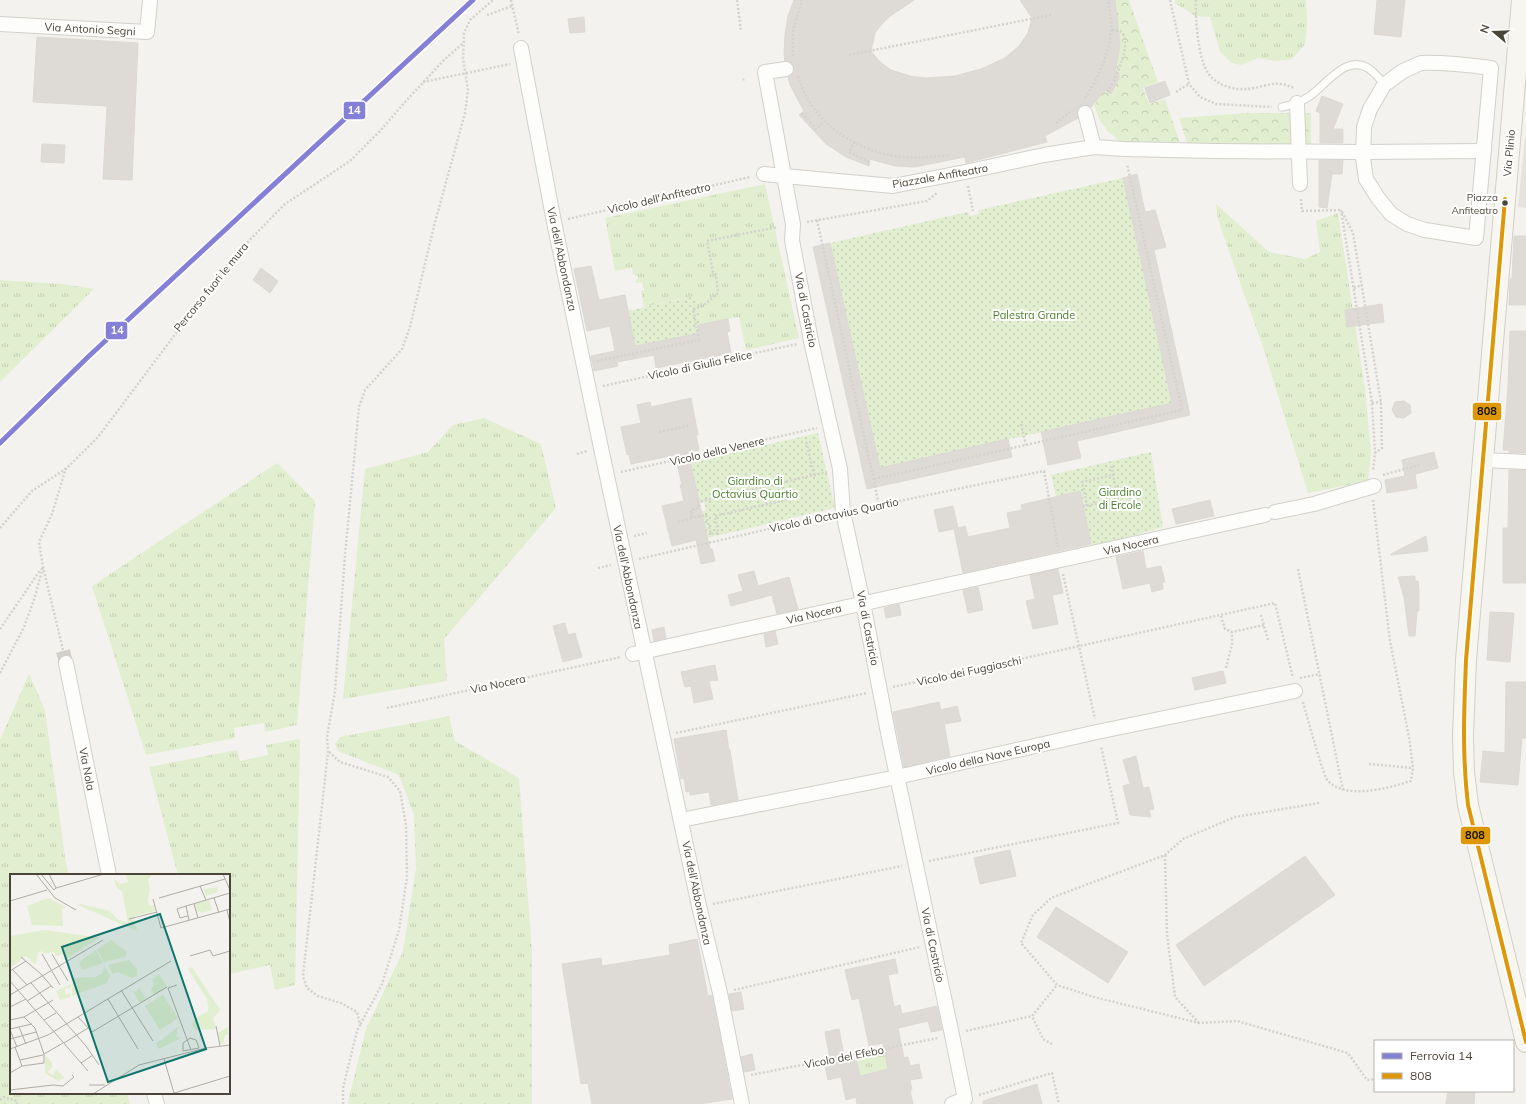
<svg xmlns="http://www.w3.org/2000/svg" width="1526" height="1104" font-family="Mulish,sans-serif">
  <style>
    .grass { fill: url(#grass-tufts) }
    .forest { fill: url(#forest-crowns) }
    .park { fill: url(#park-dots) }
    .parking { fill: #e6e3df }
    .building { fill: #dedbd6; stroke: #dcd9d4 }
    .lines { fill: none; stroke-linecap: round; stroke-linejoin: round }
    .street-tunnel { stroke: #d2cfca; stroke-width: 14; stroke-dasharray: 14 7; stroke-linecap: butt }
    .lane-casing { stroke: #d2d0cb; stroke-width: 9 }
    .street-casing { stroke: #d2d0cb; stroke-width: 16 }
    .secondary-casing { stroke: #d3cfc5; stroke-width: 22 }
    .path { stroke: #d3d2cc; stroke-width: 2.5; stroke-dasharray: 2 2; stroke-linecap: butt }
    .lane { stroke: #fdfdfc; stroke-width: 7 }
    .street { stroke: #fdfdfc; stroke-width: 14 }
    .secondary { stroke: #f7f6f1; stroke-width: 20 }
    .bus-1-casing { stroke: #fff; stroke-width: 7 }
    .bus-1 { stroke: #dd9709; stroke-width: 4 }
    .rail-1-casing { stroke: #fff; stroke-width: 8 }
    .rail-1 { stroke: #8480d7; stroke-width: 5 }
    .bus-dot { fill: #4b4439; stroke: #fff; stroke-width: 1.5 }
    .labels { text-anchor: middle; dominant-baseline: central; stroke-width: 4; stroke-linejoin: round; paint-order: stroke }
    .bus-label { font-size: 10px; fill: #4b4439; stroke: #fff; text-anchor: end }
    .street-label { font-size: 11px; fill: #4b4439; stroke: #fff }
    .park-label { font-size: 11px; fill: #4a7f2a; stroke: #fff }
    .inset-road { fill: none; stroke: #b0aca6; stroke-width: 1 }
    .view { fill: #0f766e; fill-opacity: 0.15; stroke: #0f766e; stroke-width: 2 }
    .inset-edge { fill: none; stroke: #4b4439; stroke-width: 2 }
    .line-badge { stroke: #fff; stroke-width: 1.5 }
    .badge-label { font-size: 11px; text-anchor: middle; font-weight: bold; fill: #fff }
    .pale-badge-label { font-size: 11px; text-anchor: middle; font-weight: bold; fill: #111 }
  </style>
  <defs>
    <pattern id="grass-tufts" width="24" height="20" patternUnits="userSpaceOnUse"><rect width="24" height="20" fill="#e1eecf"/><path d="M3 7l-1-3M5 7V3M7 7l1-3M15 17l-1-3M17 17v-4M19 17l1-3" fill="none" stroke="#c3cdb2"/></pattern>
    <pattern id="forest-crowns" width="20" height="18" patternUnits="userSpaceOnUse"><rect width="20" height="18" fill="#e1eecf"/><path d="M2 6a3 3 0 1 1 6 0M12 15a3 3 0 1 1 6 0" fill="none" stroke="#c3cdb2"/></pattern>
    <pattern id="park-dots" width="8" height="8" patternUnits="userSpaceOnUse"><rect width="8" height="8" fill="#e1eecf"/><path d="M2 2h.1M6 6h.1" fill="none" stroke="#c3cdb2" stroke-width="1.8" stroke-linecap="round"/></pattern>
  </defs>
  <rect width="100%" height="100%" fill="#f4f2ee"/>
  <g class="grass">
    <polygon points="1175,0 1306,0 1307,24 1305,44 1292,59 1275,61 1258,58 1241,65 1232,63 1220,52 1210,17 1195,16 1175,3"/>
    <polygon points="765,184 799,338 746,350 739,317 701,324 695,296 644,307 641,291 644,290 642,282 635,283 638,277 633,274 632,268 615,271 605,218"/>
    <polygon points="1216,204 1269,252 1305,259 1320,252 1316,221 1338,213 1365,389 1371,453 1368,481 1308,493 1263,347 1218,220"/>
    <polygon points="0,280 62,284 94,289 0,382"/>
    <polygon points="484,418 541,444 556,508 444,639 447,681 343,699 365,469 428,452 453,425"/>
    <polygon points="277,463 315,501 297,725 265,732 264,723 234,728 235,738 146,755 92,586"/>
    <polygon points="29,674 45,710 66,864 69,875 11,875 11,1093 127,1093 130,1104 0,1104 0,740"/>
    <polygon points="449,716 455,741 519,778 532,951 532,1104 349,1104 348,1102 366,1029 403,951 416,868 414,815 399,775 338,751 335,744 340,737"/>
    <polygon points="300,739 295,985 275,990 270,965 229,974 229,875 178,875 149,767 237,750 240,761 268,755 266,745"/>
    <polygon points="885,1053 888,1069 860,1075 856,1059"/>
  </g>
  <g class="forest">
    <polygon points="1115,0 1129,0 1158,82 1143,88 1149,104 1165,99 1181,146 1126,146 1109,132 1100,121 1094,105 1105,90 1111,94 1120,74 1115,71 1120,45"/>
    <polygon points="1247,113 1311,113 1311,147 1188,146 1179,118"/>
  </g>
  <g class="park">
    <polygon points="1123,178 1172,403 880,468 830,243 968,212 969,216 979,214 979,210"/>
    <polygon points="695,296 701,324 698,325 700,333 622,349 628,311"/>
    <polygon points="818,433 835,508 707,538 694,513 706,510 704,502 692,505 678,465"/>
    <polygon points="1151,452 1163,527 1092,547 1080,491 1056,496 1051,475"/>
  </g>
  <polygon class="parking" points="1525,137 1526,137 1526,208 1518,207"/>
  <g class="building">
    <polygon points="794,0 914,0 889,17 881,25 875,33 871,51 880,62 891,70 910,76 925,78 955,76 981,69 1005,58 1019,46 1028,33 1032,18 1020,0 1115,0 1120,45 1115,71 1119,73 1119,78 1111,94 1105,90 1091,107 1087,105 1079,107 1077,111 1078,118 1045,136 1047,142 966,163 965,157 915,167 895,166 870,159 869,166 846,157 826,144 799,115 804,111 790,85 788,77 794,73 794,67 790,61 785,61 784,54 785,35 788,16"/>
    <polygon points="1377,0 1405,0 1401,37 1374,34"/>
    <polygon points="584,17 585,32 570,33 568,19"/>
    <polygon points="37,37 138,43 132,180 103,179 107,106 33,102"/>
    <polygon points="1165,81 1170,95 1150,103 1145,88"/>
    <polygon points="1322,96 1343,104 1333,129 1343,129 1343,143 1320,143 1320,113 1316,111"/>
    <polygon points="42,144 65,145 64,163 41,162"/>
    <polygon points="1319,160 1343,160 1342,174 1332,174 1327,208 1319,207"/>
    <polygon points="1137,174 1145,212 1155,210 1166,247 1154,250 1190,415 1077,441 1081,458 1048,465 1041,432 1172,403 1123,178"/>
    <polygon points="1514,236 1526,236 1526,305 1509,305 1510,279 1512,279"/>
    <polygon points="830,243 880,468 1008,439 1012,457 867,489 813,247"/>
    <polygon points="591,266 599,300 625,295 635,346 700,333 698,325 728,319 730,331 727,332 731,353 656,368 654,355 617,362 618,366 594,371 591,356 615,351 610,326 587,331 574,269"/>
    <polygon points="261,268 278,281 270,293 253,280"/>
    <polygon points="1382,304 1384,322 1347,327 1345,310"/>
    <polygon points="1510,331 1526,331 1526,453 1509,453 1509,450 1503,450 1508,387"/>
    <polygon points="691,398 698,435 696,435 699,450 688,452 710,549 712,549 715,561 701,564 696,540 672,546 662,506 684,501 680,485 682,485 675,455 631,464 629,454 627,455 621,427 641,423 637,405 650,402 651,407"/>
    <polygon points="1404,401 1410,405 1411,413 1404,418 1396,417 1392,410 1395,402"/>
    <polygon points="1434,452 1438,468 1415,474 1417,488 1387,493 1385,480 1405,476 1402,460"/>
    <polygon points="1509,470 1526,470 1526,583 1503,583 1503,528 1508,528"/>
    <polygon points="1080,491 1091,544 963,573 954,529 939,532 934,510 953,506 958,528 965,526 968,537 1010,528 1007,513 1022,510 1021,505"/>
    <polygon points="1210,500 1214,516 1176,524 1172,509"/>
    <polygon points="1426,536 1428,551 1391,555 1391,554"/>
    <polygon points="1143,551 1146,569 1161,566 1165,582 1162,582 1163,589 1152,592 1150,583 1123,589 1116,557"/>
    <polygon points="1058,569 1063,593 1052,595 1058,624 1033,629 1026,601 1035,599 1030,575"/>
    <polygon points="754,571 758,586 789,577 798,609 777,614 772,595 731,606 728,595 743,591 738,575"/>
    <polygon points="1415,576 1415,581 1418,581 1419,590 1419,611 1417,611 1415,636 1409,636 1404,597 1398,577"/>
    <polygon points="978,587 983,610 968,613 963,590"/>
    <polygon points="899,604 901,615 886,618 884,608"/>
    <polygon points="1490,612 1514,613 1510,662 1487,660"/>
    <polygon points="565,623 568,635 575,633 582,657 563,662 553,626"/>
    <polygon points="664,627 666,638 654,641 652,630"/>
    <polygon points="775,631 778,644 766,647 764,634"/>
    <polygon points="715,665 718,680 709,681 713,699 694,703 691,686 685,687 681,672"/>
    <polygon points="1223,671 1226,683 1195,690 1192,678"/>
    <polygon points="1506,682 1526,682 1526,738 1522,738 1518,785 1480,782 1483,751 1505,753"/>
    <polygon points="939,702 941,710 957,706 961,721 944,724 950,756 904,767 893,712"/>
    <polygon points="726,730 729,750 730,750 738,800 711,805 709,792 690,795 690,791 686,792 684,778 681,779 674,739"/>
    <polygon points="1136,756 1143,788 1149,787 1154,809 1149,810 1151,817 1130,815 1123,786 1130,784 1123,760"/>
    <polygon points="1010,850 1016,876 980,884 974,858"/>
    <polygon points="1305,856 1335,895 1204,986 1176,945"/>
    <polygon points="1056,907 1128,952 1108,983 1037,937"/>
    <polygon points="697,939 708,996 712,995 732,1099 699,1104 592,1104 588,1083 581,1084 562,964 601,958 602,966 670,955 669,945"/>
    <polygon points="895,959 898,973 888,975 894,1007 900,1005 902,1014 937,1006 942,1030 931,1032 928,1021 898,1028 904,1058 908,1057 910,1066 919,1064 920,1070 922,1078 910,1080 912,1090 910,1090 913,1104 857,1104 856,1097 846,1100 841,1077 828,1080 825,1066 831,1064 825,1032 839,1029 845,1061 856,1059 860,1076 888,1069 883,1043 869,1046 859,998 852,1000 845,970"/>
    <polygon points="741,992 744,1009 732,1011 729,994"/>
    <polygon points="752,1054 755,1070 744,1072 741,1057"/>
    <polygon points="1037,1084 1042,1104 983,1104 983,1101"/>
    <polygon points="1448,1091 1475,1091 1474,1104 1446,1104"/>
  </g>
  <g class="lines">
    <polyline class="street-tunnel" points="63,651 66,663"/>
    <defs>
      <path id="lane" d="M1282 107C1293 105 1301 102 1310 96 1328 83 1348 51 1372 71 1377 76 1381 79 1384 85"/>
      <g id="street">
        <polyline points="0,24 147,32 150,0"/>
        <polyline points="521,48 554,222 601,448 699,906 720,993 742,1104"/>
        <path d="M1421 63C1444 62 1468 65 1491 68L1476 238 1425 230 1407 224 1391 214 1378 198 1366 179 1363 158 1364 127 1370 109 1384 85 1403 71Z"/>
        <polyline points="786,69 765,72 784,176 893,186 965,172 1044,155 1094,147 1124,149 1215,151 1363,152 1484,151"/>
        <polyline points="1297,103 1300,184"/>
        <polyline points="1085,113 1094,147"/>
        <polyline points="764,174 784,176 793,224 792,240 811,341 840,469 843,512 863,603 890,743 952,1035 965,1099 952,1104"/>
        <polyline points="1484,460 1526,462"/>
        <polyline points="1275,512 1314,504 1374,486"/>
        <polyline points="633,654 1265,515"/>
        <polyline points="66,663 109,875"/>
        <polyline points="681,820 897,777 1097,732 1295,691"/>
        <polyline points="154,1093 157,1104"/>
      </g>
      <polyline id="secondary" points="1522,0 1466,660 1463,735 1464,772 1468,805 1526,1042"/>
    </defs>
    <use href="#lane" class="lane-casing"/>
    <use href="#street" class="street-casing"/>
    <use href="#secondary" class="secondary-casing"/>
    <g class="path">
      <polyline points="511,0 519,35"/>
      <polyline points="737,0 741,31"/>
      <polyline points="1170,0 1189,84 1200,97 1216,104 1272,107"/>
      <path d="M1196 0C1195 17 1198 59 1208 73 1216 85 1233 90 1246 89 1256 89 1273 82 1280 84 1285 84 1290 87 1295 88"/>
      <polyline points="487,15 512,6"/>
      <polyline points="849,55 1051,15"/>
      <polyline points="793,56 793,31 802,0"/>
      <path d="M798 76C811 120 851 149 895 156 914 159 932 157 951 155"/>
      <polyline points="743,80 744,79"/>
      <polyline points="423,82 510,64"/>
      <path d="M1108 92C1115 78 1127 55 1125 39 1125 36 1122 33 1120 31L1112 30"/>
      <polyline points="1176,92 1189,84"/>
      <path d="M1085 98C1098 79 1109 55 1111 31 1112 21 1109 10 1108 0"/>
      <polyline points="802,113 816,129 824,122"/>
      <polyline points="1056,123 1071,111"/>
      <polyline points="855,142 849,152 869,162"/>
      <polyline points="968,186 973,211"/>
      <polyline points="1301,199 1302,211 1341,210"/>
      <polyline points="1341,210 1372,403 1375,453 1373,471"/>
      <polyline points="1342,212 1353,233 1381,402 1382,448 1375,453"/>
      <polyline points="568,219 750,177"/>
      <polyline points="817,220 879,505"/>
      <polyline points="807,222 927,201 937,193"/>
      <polyline points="1354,288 1362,285"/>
      <polyline points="597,361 699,340 693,309 703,306 718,293 716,275 713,272 707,241 778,227"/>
      <polyline points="603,386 797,344"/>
      <polyline points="1372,403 1381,402"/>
      <polyline points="1021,424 1026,445"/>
      <polyline points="659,432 688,426"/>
      <polyline points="577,454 587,451"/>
      <polyline points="621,472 817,428"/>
      <polyline points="814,475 827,472"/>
      <polyline points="1383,475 1419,465"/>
      <polyline points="874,479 1182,410 1127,164"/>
      <polyline points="782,483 786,500 715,516 718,533 711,534 706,515 693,518 692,513 694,512 694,509 699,508 698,502 814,475 806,441"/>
      <polyline points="1083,506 1087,506 1082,482 1113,475"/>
      <polyline points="1087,506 1099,503 1107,508 1119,505 1111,464"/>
      <polyline points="856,510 1044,471 1058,547"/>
      <polyline points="678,522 692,518 690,510 694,509"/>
      <polyline points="0,528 32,491 67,468 98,437 234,256 285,204 350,161 380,131 406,101 443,61 462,44"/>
      <polyline points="634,536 647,533"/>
      <polyline points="639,559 829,515"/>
      <polyline points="598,568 611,565"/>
      <polyline points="1298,569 1343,790"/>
      <polyline points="1063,574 1095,719"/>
      <polyline points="1261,615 1268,640"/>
      <polyline points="1221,616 1225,629 1232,632 1264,625"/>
      <polyline points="0,629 41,569"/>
      <polyline points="63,650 43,567 39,542 52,514 66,468"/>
      <polyline points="1226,668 1232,644 1232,632"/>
      <polyline points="0,673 24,627 34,600 43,567"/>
      <polyline points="1300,678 1320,674"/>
      <polyline points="893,687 1275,603 1293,678"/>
      <path d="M1303 702C1309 724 1315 745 1322 767 1324 771 1325 778 1328 781 1346 800 1389 788 1411 781L1413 768 1409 737 1390 641 1373 500"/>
      <polyline points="387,708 621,657"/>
      <polyline points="676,733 867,693"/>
      <polyline points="329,752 340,762 388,777 400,791 406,825 407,877 399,930 382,984 360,1025"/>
      <polyline points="1369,764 1413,768"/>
      <polyline points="1319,803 1235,817 1183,839 1165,855 1051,898 1033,915 1021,943 1057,985 1094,997 1199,1023 1237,1021 1348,1053 1367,1080 1375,1079"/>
      <polyline points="1165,855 1167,934 1175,997 1199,1023"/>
      <polyline points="929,861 1118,823 1101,746"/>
      <polyline points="713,904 902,866"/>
      <polyline points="734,990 920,947"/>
      <polyline points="966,1031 1032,1016"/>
      <polyline points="1052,1044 1043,1039 1032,1016 1057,985"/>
      <polyline points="751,1075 938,1038"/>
      <polyline points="979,1095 1052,1073 1059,1104"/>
      <polyline points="0,1100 4,1097 17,1101 17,1104"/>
      <polyline points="343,1104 343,1088 357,1031 360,1025 357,1012 341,1003 318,996 307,988 303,976 328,752 327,737 335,691 345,555 359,407 365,390 402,349 410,327 434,226 465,113 468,90 463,58 464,33 470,20 493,0"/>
    </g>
    <use href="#lane" class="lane"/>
    <use href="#street" class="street"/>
    <use href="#secondary" class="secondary"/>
    <defs>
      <path id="bus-1" d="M1505 199 1466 660C1464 710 1462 755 1468 805L1526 1042"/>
    </defs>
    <use href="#bus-1" class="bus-1-casing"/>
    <use href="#bus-1" class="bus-1"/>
    <defs>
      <polyline id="rail-1" points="0,443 89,356 473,0"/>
    </defs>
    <use href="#rail-1" class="rail-1-casing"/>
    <use href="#rail-1" class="rail-1"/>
  </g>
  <circle class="bus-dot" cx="1505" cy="203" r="3.5"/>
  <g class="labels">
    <g class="bus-label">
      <text x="1498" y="197">Piazza<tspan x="1498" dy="13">Anfiteatro</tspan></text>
    </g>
    <g class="street-label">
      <text transform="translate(90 29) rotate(3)">Via Antonio Segni</text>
      <text transform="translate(1509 153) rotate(-85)">Via Plinio</text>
      <text transform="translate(940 176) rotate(-10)">Piazzale Anfiteatro</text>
      <text transform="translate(659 198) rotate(-13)">Vicolo dell'Anfiteatro</text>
      <text transform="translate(562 259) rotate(78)">Via dell'Abbondanza</text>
      <text transform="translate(211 287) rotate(-51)">Percorso fuori le mura</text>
      <text transform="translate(806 310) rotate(79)">Via di Castricio</text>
      <text transform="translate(700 365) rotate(-12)">Vicolo di Giulia Felice</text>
      <text transform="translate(717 451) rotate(-13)">Vicolo della Venere</text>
      <text transform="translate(834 515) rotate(-12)">Vicolo di Octavius Quartio</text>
      <text transform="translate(1131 545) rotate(-13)">Via Nocera</text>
      <text transform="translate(628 577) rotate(78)">Via dell'Abbondanza</text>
      <text transform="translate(814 614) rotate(-13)">Via Nocera</text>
      <text transform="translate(868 628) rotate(79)">Via di Castricio</text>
      <text transform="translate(969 671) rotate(-12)">Vicolo dei Fuggiaschi</text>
      <text transform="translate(498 684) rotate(-12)">Via Nocera</text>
      <text transform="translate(988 757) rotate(-13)">Vicolo della Nave Europa</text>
      <text transform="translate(87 769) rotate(79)">Via Nola</text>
      <text transform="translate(697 893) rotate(78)">Via dell'Abbondanza</text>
      <text transform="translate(933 945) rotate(78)">Via di Castricio</text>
      <text transform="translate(844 1057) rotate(-11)">Vicolo del Efebo</text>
    </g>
    <g class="park-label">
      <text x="1034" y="315">Palestra Grande</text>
      <text x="755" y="481">Giardino di<tspan x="755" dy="13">Octavius Quartio</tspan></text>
      <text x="1120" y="492">Giardino<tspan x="1120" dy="13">di Ercole</tspan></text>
    </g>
  </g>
  <g transform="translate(10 874)">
    <rect width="220" height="220" fill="#f4f2ee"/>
    <path d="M116 0H143L138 5 140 16 138 26 139 32 144 31 145 37 123 43 127 57 68 31 71 30 100 37 107 45 118 49 112 17 107 14 104 5 110 10 118 8ZM38 24 56 33 52 35 53 52 22 51 17 32ZM35 56 77 62 91 63 56 85 52 80 46 82 44 78 35 80 32 77 28 79 26 91 16 82 0 94V62ZM101 66 117 78 115 83 94 88 87 76ZM86 76 93 89 72 96 69 88ZM119 86 127 95V101L122 104 107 98 103 100 98 91ZM94 92 100 101 97 109 62 122 63 104 86 103 93 99ZM182 93 210 136 203 144 206 155 185 156 182 151 185 144 198 137V132L197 125 178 95ZM149 100 157 113 144 121 141 116 144 110 142 106ZM61 110V113L55 115V120L60 119 61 123 50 126 46 117ZM168 153 166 163 171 164 149 175 146 170Z" fill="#e1eecf"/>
    <path d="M35 183H38L43 192 38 198 43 201 46 195 55 204 48 207 35 199Z" fill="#e1eecf"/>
    <path d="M207 13 208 18 196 22 194 15ZM199 26 202 36 191 39 190 37 187 38 184 30ZM129 114 136 125 130 129 123 117 126 118ZM153 121 168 144 150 156 135 132ZM218 153V161H215L213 170H210L208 159Z" fill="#e1eecf"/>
    <path class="inset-road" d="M26 0 45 24 66 36M31 0 44 16 46 14M39 0 46 14 94 0M213 0 220 16M190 12 196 26M149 24 215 5M204 24 209 39M143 25 151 54 220 35M0 27 37 16M184 30 188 44M176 32 167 35 170 44 178 42M217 36 220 48M119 45 147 38M179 46 176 32 220 19M32 80 50 111M42 80 58 107M180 82 200 76 203 82 220 77M11 83 31 100 43 114M2 95 17 111M0 97 16 87M0 107 78 197M21 109 76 172 89 191M167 111 158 114 181 176M111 116 143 167M0 121 93 66M98 125 128 175M17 127 41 112M0 133 16 125M68 143 82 158 157 113M0 146 14 143 43 126M34 146 46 139M206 152 210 172M9 153 16 170M0 155 22 150M0 156 7 173M180 164 186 166 189 174 173 177V169ZM0 165 26 158M54 169 78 154M5 173 12 192M0 175 38 161 161 87M34 180 53 169M154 185 164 219M10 186 33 181M71 189 83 181M0 199 12 192 34 189V180L25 154 14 143M79 211H95M0 216 43 211 53 212 64 203 62 201M83 220 129 191 196 174 220 171M161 220 220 202"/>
    <path class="view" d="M150 40 196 175 98 208 52 73Z"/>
    <rect width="220" height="220" class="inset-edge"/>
  </g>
  <g class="line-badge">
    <rect x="343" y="101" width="23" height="19" rx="4" fill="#8480d7"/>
    <rect x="105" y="321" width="23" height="19" rx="4" fill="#8480d7"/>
    <rect x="1472" y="402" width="30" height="19" rx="4" fill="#dd9709"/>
    <rect x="1460" y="826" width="31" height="19" rx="4" fill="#dd9709"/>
  </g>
  <g class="badge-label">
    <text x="354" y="114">14</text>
    <text x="117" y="334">14</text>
  </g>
  <g class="pale-badge-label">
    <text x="1487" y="415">808</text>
    <text x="1475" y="839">808</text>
  </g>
  <rect x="1374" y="1040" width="140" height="52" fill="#ffffff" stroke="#b7b4b0"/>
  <rect x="1382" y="1053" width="20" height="6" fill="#8480d7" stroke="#b7b4b0"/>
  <text x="1410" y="1060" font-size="12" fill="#4b4439">Ferrovia 14</text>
  <rect x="1382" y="1073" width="20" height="6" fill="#dd9709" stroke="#b7b4b0"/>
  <text x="1410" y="1080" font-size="12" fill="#4b4439">808</text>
  <g transform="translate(1494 32) rotate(289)" stroke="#ffffff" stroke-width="3" paint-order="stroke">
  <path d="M0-3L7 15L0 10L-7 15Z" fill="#4b4439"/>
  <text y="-6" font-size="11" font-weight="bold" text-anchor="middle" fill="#4b4439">N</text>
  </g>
</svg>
